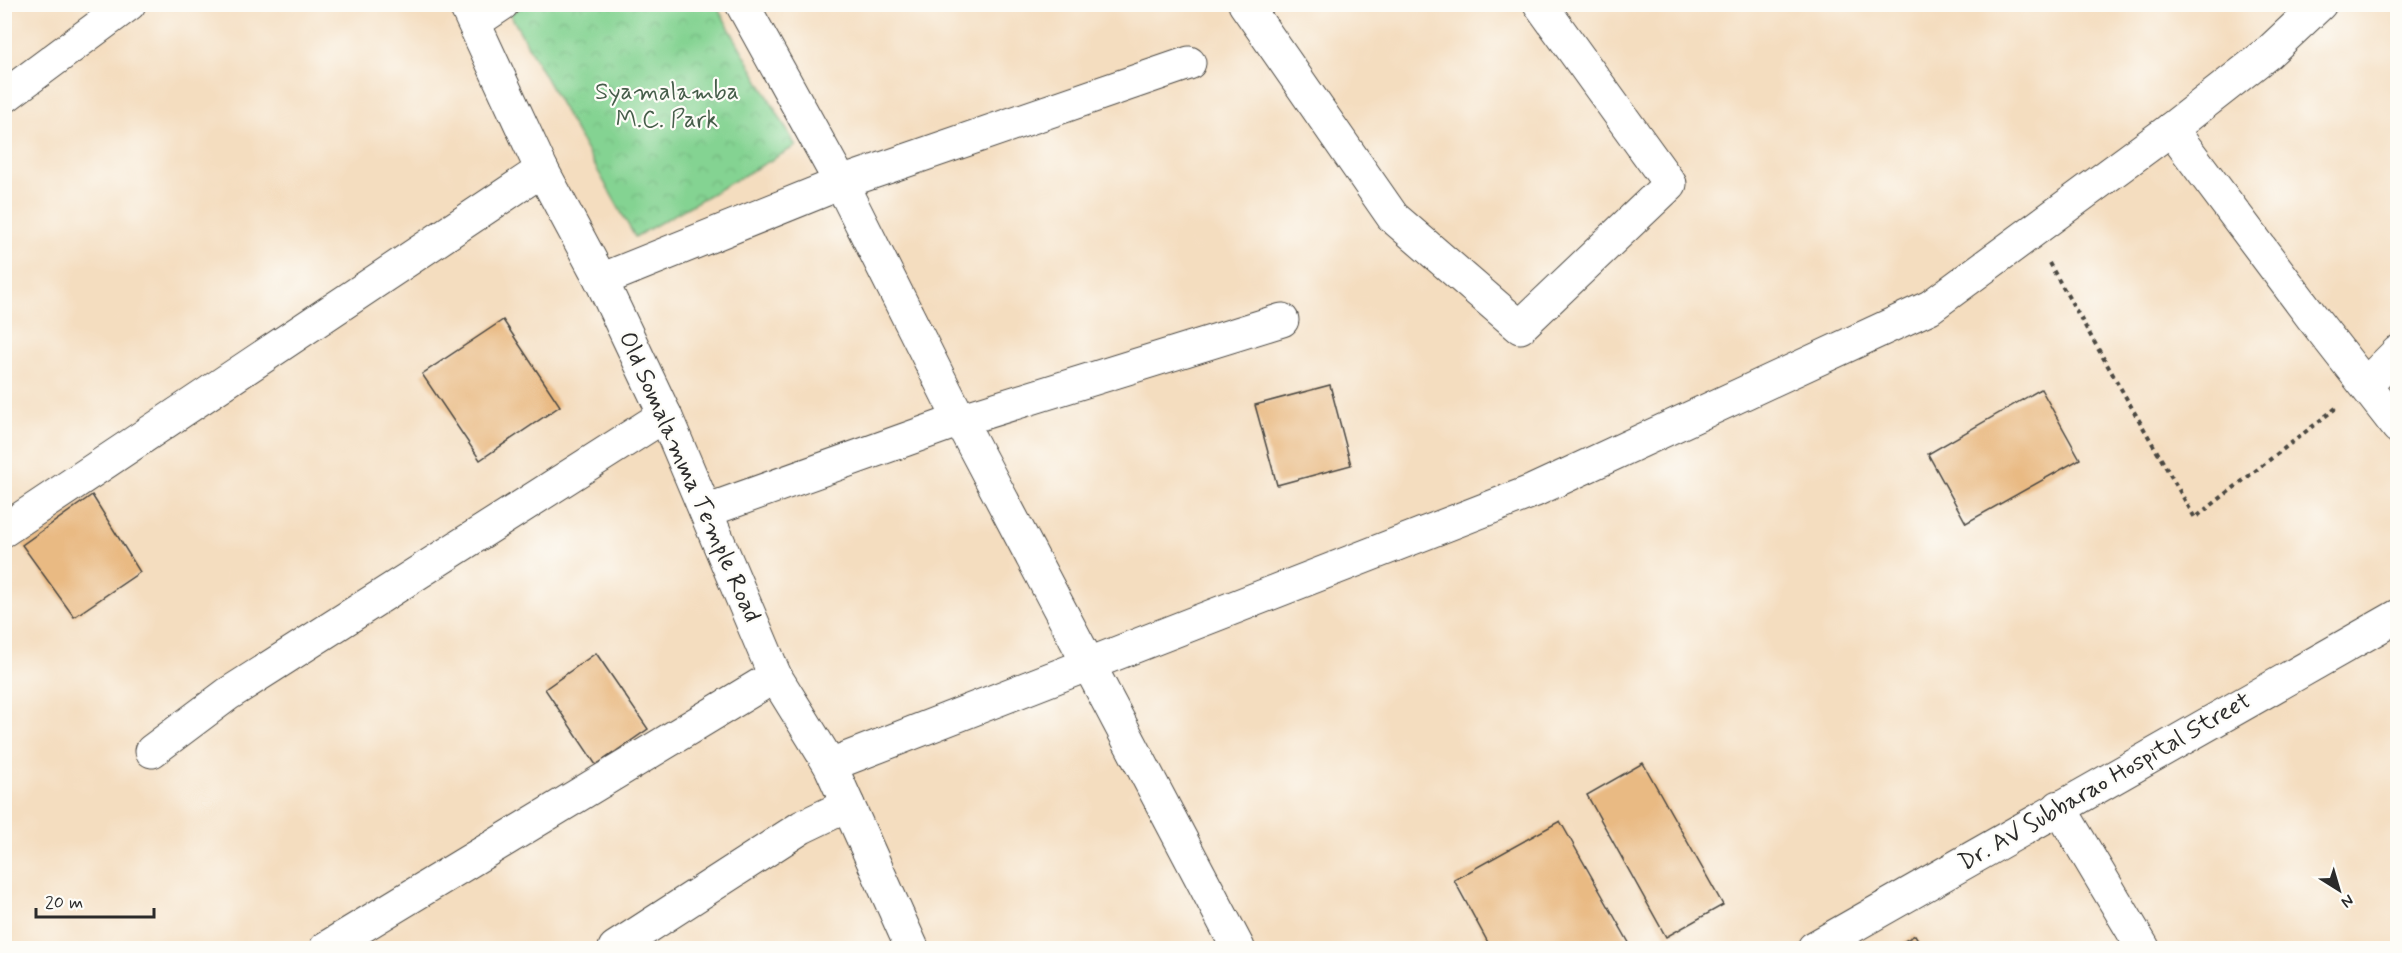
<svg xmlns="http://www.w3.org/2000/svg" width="2402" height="953" font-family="Mynerve,sans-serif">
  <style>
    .park { fill: url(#park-crowns); stroke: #587f5e; stroke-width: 1.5 }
    .building { fill: #e9ba83 }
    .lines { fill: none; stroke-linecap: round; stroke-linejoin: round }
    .minor-casing { stroke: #494641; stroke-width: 35 }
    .path { stroke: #494641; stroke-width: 4; stroke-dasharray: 4.5 4.5; stroke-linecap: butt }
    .minor { stroke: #fff; stroke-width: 33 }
    .labels { text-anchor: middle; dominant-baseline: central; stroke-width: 4.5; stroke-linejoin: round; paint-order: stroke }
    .park-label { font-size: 24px; fill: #465d4a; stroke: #fdfcf7 }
    .street-label { font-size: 24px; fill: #2b2b2b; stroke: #fdfcf7 }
  </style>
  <defs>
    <pattern id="park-crowns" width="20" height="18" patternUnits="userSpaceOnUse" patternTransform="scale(1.5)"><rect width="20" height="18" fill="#84d392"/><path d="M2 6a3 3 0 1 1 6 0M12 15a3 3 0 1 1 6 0" fill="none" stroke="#72b57e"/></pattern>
  </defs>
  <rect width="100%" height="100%" fill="#fdfcf7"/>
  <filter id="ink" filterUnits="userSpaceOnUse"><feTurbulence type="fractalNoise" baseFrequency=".0167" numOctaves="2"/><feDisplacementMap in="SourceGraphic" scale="12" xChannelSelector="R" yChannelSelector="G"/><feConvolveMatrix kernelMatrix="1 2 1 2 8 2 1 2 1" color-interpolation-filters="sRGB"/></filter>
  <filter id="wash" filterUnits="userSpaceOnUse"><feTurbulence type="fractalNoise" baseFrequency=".008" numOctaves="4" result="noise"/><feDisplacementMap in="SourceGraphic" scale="24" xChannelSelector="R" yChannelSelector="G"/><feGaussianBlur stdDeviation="1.35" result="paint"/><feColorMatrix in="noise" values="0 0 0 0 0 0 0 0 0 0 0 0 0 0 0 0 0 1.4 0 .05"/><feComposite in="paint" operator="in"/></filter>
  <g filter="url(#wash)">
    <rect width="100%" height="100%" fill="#f4ddbf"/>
    <polygon class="park" points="527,4 716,5 796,146 635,237 510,14"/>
    <g id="blocks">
      <g class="building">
        <polygon points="503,320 560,406 480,460 422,374"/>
        <polygon points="1330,385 1351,465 1277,485 1255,405"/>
        <polygon points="2041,389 2080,459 1966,523 1928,454"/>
        <polygon points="92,495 140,572 74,617 22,545"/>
        <polygon points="596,653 648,729 596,765 545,689"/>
        <polygon points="1643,763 1723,905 1666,937 1587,795"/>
        <polygon points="1560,821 1632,948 1491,948 1454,880"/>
        <polygon points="1915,935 1923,948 1892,948"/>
      </g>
    </g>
  </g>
  <g filter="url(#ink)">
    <use href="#blocks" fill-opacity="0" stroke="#494641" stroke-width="1.5"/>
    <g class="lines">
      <defs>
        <g id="minor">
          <polyline points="465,4 542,170 601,280 665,415 775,676 830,765 912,948"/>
          <polyline points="742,4 841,183 960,420 1238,948"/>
          <polyline points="1245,4 1393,217 1520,327 1670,184 1540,4"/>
          <polyline points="475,22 502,4"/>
          <polyline points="4,97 129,4"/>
          <polyline points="2171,129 2312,317 2398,427"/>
          <polyline points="601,280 841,183 1189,63"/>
          <polyline points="2366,384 2398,352"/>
          <polyline points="706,511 960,420 1282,320"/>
          <polyline points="4,530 542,170"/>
          <polyline points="152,751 228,694 665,415"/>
          <polyline points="830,765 1533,491 1930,307 2171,129 2268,53 2320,4"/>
          <polyline points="2059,807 2143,948"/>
          <polyline points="326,948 775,676"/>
          <polyline points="615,948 802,827 848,805"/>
          <polyline points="1814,948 2398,616"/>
        </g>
      </defs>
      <use href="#minor" class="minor-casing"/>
      <polyline class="path" points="2049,263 2195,518 2336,408"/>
      <use href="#minor" class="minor"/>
    </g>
  </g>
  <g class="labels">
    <g class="park-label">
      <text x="667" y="92">Syamalamba<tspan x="667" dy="28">M.C. Park</tspan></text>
    </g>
    <g class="street-label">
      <text transform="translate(689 477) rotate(66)">Old Somalamma Temple Road</text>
      <text transform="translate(2105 782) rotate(-30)">Dr. AV Subbarao Hospital Street</text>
    </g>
  </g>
  <rect width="2402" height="953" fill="none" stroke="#fdfcf7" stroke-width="24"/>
  <g transform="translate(2339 890) rotate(143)" stroke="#fdfcf7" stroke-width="4.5" paint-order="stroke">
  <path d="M0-4.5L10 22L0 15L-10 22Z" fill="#2b2b2b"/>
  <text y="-9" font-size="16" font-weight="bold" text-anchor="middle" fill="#2b2b2b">N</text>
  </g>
  <path d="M36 908v9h118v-9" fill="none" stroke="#2b2b2b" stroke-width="3"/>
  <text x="45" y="908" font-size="18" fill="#2b2b2b" stroke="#fdfcf7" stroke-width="4.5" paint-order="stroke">20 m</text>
</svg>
